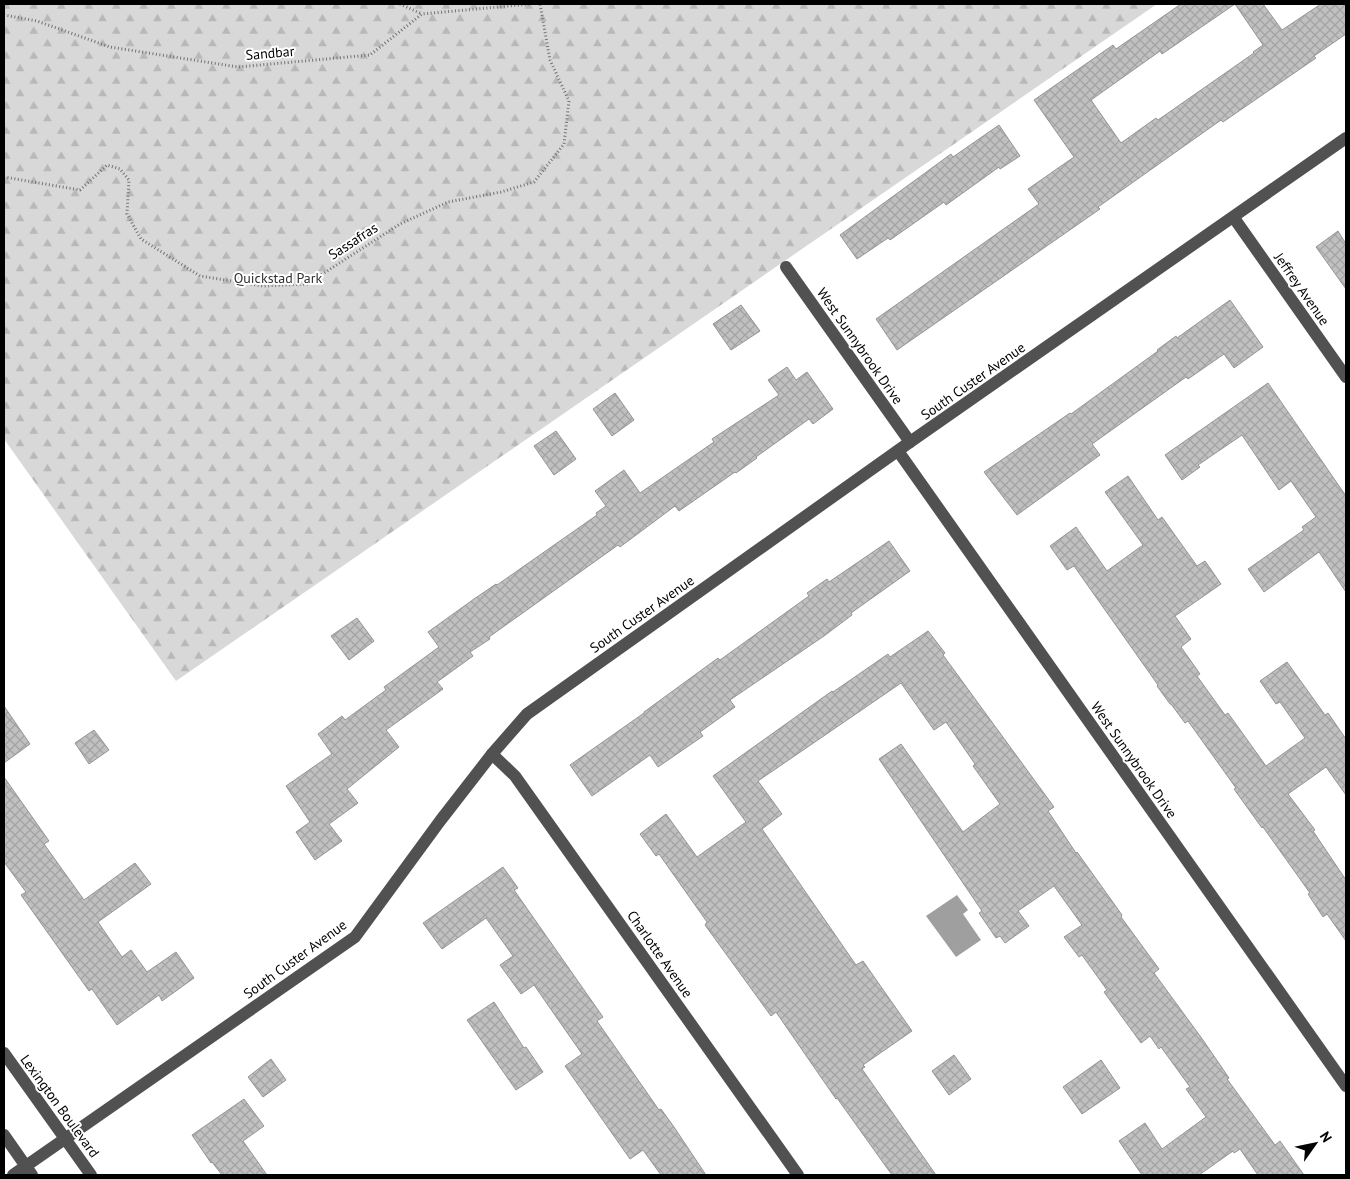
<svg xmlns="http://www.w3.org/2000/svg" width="1350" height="1179" font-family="'PT Sans',sans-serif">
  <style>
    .forest { fill: url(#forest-firs) }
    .water { fill: #9f9f9f }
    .building { fill: url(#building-cross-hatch); stroke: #959595; fill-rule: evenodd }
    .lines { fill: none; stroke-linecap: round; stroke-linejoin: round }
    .path { stroke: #737373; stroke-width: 3; stroke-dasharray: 1 2.5; stroke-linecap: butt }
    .minor { stroke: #515151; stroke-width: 12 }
    .labels { text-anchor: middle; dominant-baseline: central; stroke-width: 4; stroke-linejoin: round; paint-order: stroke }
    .street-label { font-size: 14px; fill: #000; stroke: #fff }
    .park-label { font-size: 14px; fill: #2f2f2f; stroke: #fff }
  </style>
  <defs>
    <pattern id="forest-firs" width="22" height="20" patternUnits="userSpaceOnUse" patternTransform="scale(1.25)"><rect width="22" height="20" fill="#d8d8d8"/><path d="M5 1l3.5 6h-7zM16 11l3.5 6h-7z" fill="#b8b8b8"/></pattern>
    <pattern id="building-cross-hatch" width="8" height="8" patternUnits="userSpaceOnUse" patternTransform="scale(1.25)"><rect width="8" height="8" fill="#c0c0c0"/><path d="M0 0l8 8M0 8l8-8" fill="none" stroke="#a3a3a3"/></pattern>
  </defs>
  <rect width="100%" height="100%" fill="#fff"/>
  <polygon class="forest" points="4,4 1157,4 176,681 4,439"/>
  <polygon class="water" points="957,895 968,910 963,914 981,940 956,957 926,916"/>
  <g class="building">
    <path d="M1181 4H1263L1282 30 1321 4H1346V34L1314 56 1316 58 1223 122 1221 120 1098 207 1100 209 897 350 876 319 1039 204 1028 189 1074 157 1034 100 1113 45 1116 49ZM1235 4 1263 45 1253 52 1254 53 1158 120 1156 118 1121 143 1091 100 1160 51 1162 54Z"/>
    <polygon points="999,125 1020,156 1000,169 999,167 946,205 944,202 890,240 888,238 857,259 840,235 951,154 953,157"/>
    <polygon points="1338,231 1346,244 1346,289 1316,247"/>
    <polygon points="1230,300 1263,347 1234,368 1224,354 1188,379 1186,377 1092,444 1100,455 1017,515 984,472 1070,413 1071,414 1158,351 1157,350 1176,336 1177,338"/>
    <polygon points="741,305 760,331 731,350 713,324"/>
    <polygon points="787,367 796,380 807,372 833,409 813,424 809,419 756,457 757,458 736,473 735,472 679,511 675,506 620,547 618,545 489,637 490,639 470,652 473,656 437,682 443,689 386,730 399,747 347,789 358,803 329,824 342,841 315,860 296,832 310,822 286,786 332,754 318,734 342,716 345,720 386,690 384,687 439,647 428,632 474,599 496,584 497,585 597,515 596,513 606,506 595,491 624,470 640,493 714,442 712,439 779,395 768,380"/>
    <polygon points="1268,383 1346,496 1346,592 1319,552 1264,592 1248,569 1304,530 1302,527 1316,517 1291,481 1279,490 1242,435 1198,465 1200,467 1182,480 1165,455"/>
    <polygon points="615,393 634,420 612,436 593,409"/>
    <polygon points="556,431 576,459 554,475 534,446"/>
    <polygon points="1128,476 1158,520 1162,517 1197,566 1205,561 1221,584 1175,616 1191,639 1181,647 1200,674 1197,676 1225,715 1228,713 1266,766 1305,738 1280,702 1276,704 1260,681 1287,662 1325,715 1328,713 1346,739 1346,795 1326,767 1288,794 1315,830 1313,831 1346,880 1346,941 1327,914 1323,917 1308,894 1310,893 1263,827 1262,828 1234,789 1236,788 1188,721 1185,723 1171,704 1170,704 1157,686 1158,685 1074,566 1067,570 1050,546 1076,527 1107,571 1143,545 1105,492"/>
    <polygon points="889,541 910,571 851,613 852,615 824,636 730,700 735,707 700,732 703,736 658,767 650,755 592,796 570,765 644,713 644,712 718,658 720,660 809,596 807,593 827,579 829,582"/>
    <polygon points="357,618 374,641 349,660 331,636"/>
    <polygon points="928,631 945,653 943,655 1054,807 1048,811 1076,853 1077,852 1122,915 1121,917 1159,969 1154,973 1203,1040 1229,1078 1227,1079 1275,1145 1280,1141 1304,1175 1258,1175 1240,1149 1234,1153 1233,1151 1199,1175 1142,1175 1119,1141 1145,1123 1162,1149 1206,1117 1186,1089 1190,1087 1161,1047 1159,1049 1150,1036 1141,1043 1104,992 1107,990 1082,955 1079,957 1064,937 1082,925 1054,886 1018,911 1029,926 1005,943 1000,936 996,938 979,913 982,911 879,759 901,744 963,832 1000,804 973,766 975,764 946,722 934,730 901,683 758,781 782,814 762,829 856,965 863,961 912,1031 863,1065 865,1067 862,1069 936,1175 892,1175 837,1098 836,1099 776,1012 771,1016 705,925 707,922 659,854 656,856 640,834 666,814 697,857 746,822 713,776 832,691 833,692 888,654 890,657"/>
    <polygon points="4,706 30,744 4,763"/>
    <polygon points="94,730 109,750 89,764 75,743"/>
    <polygon points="4,777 49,841 44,844 84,900 135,863 151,884 98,922 122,957 131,950 147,972 176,952 194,978 162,1001 159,995 117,1025 92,989 89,991 21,895 26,892 4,862"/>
    <polygon points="503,867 518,888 514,890 603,1017 597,1021 659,1110 661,1109 674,1127 706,1175 661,1175 643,1150 630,1159 565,1066 582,1054 534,985 521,994 500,965 513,956 486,918 442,949 423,923"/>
    <polygon points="494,1002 524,1048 526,1047 543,1072 516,1090 467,1020"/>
    <polygon points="954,1055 971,1079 949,1095 932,1071"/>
    <polygon points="271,1059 286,1080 263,1097 248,1077"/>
    <polygon points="1101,1060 1120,1088 1082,1114 1063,1087"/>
    <polygon points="244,1099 264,1126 243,1141 267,1175 222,1175 212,1162 211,1163 192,1135"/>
  </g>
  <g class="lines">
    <g class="path">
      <polyline points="400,4 422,14"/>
      <polyline points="4,15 37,21 110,47 238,67 370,55 422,14 530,4"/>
      <polyline points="4,177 80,190 107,165 120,169 129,180 127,214 141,239 200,276 263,286 307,284 400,224 448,202 501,192 534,182 564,144 569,101 550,60 540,4"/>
    </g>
    <g class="minor">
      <polyline points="1234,218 1346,377"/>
      <polyline points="786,267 910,442"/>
      <polyline points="898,451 1346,1086"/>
      <polyline points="492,754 515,776 798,1175"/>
      <polyline points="4,1053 91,1175"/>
      <polyline points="4,1135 32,1175"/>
      <polyline points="13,1175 355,937 440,821 492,754 527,714 910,442 1346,138"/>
    </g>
  </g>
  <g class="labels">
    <g class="street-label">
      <text transform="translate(270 53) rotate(-5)">Sandbar</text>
      <text transform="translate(353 241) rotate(-33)">Sassafras</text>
      <text transform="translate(1302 289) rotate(55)">Jeffrey Avenue</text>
      <text transform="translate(860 346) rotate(55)">West Sunnybrook Drive</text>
      <text transform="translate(973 381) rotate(-35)">South Custer Avenue</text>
      <text transform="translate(642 614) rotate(-35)">South Custer Avenue</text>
      <text transform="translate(1134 760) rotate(55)">West Sunnybrook Drive</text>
      <text transform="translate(660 954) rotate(55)">Charlotte Avenue</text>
      <text transform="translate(295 959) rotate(-36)">South Custer Avenue</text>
      <text transform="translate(60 1106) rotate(54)">Lexington Boulevard</text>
    </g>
    <g class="park-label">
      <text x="278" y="278">Quickstad Park</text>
    </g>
  </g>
  <rect width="1350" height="1179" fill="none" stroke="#000000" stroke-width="10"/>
  <g transform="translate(1315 1144) rotate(57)" stroke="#ffffff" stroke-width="4" paint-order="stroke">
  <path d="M0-4L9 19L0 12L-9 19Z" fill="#000000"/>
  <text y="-8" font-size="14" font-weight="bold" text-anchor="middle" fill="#000000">N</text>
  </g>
</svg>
